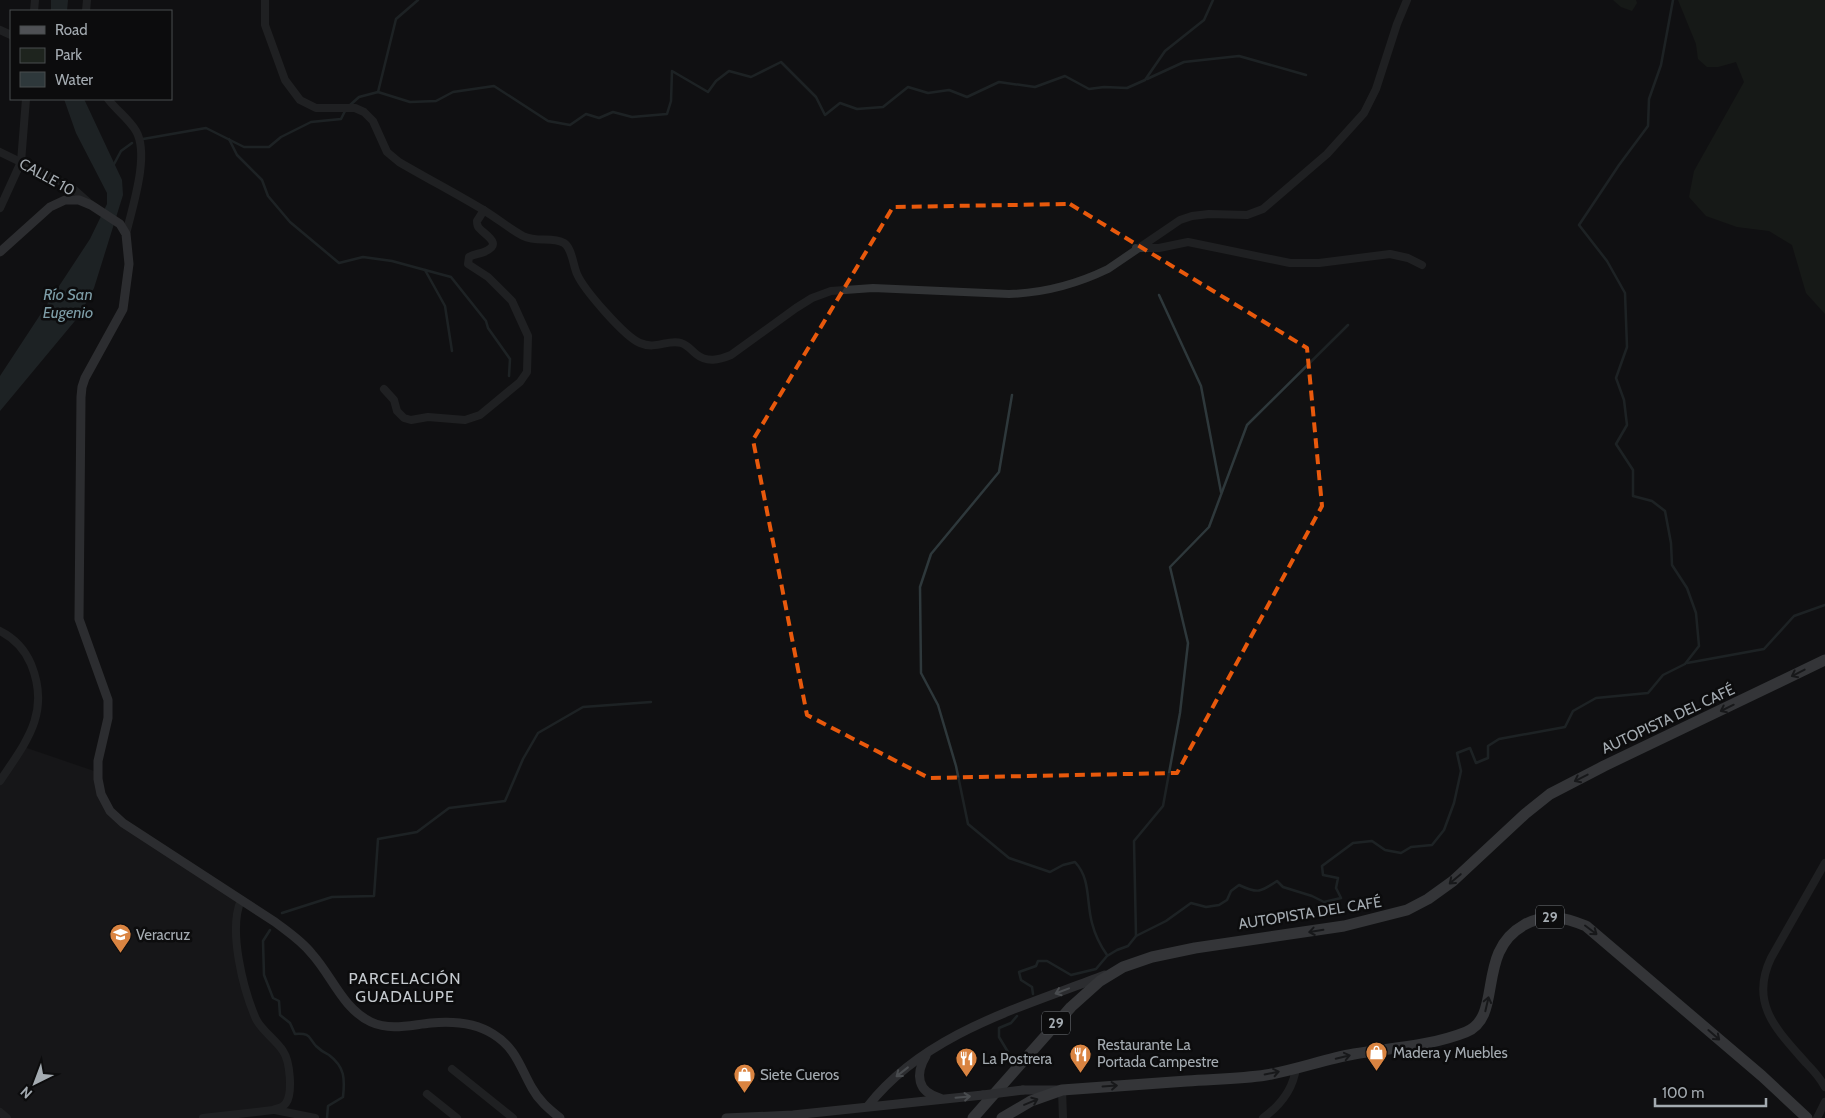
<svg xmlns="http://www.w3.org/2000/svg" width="1825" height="1118" font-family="Cabin,sans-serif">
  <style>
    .built { fill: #1d1d1f }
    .green { fill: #1e241e }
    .water { fill: #2e383b }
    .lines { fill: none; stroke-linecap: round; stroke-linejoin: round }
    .stream { stroke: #2e383b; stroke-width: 2.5 }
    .minor { stroke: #323436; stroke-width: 8 }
    .major { stroke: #4f5155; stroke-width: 9 }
    .highway { stroke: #5f6367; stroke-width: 11 }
    .major-bridge { stroke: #4f5155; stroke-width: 9 }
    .oneway { stroke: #212224 }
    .oneway2 { stroke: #8f949a }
    .marked { fill: none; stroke: #e8590c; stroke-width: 4; stroke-dasharray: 10 6; stroke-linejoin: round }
    .labels { text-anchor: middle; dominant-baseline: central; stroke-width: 5; stroke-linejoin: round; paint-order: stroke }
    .shield { fill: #0c0c0d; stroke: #767b80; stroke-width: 1 }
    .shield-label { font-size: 14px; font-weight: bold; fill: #a4abb1 }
    .street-label { font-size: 15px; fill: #a4abb1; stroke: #0c0c0d }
    .poi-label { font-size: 15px; fill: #a4abb1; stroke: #0c0c0d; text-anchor: start }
    .water-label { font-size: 16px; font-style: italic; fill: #7e9ea8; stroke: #0c0c0d }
    .neighbourhood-label { font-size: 16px; letter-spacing: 1px; fill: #c4c9ce; stroke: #0c0c0d }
  </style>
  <rect width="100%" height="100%" fill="#111112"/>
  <polygon class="built" points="24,747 97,772 110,811 241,900 237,909 243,983 258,1022 284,1052 290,1083 283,1107 203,1118 0,1118 0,781"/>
  <g class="green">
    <polygon points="1613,0 1636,0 1637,3 1632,11 1621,7"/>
    <polygon points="1678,0 1825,0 1825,314 1806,293 1792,245 1769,231 1737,227 1706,216 1689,197 1694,171 1744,82 1736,62 1718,67 1707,67 1698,59 1696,44"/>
  </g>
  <g class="water">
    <polygon points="51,0 68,0 67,11 51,11"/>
    <polygon points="64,99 84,99 122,180 123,195 94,288 79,316 0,411 0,376 90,239 107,204 107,193 76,133"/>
  </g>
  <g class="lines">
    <g class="stream">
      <polyline points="1147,79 1184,62 1239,56 1306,75"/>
      <polyline points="378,92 410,102 436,101 453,92 494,86 548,121 570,125 586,114 599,118 613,112 632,117 667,114 671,101 672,71 708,92 716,81 729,71 751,77 781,62 816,97 825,115 840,103 857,109 883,107 908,87 928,93 949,90 967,97 999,82 1035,87 1065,76 1089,89 1104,87 1127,88 1145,80 1165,51 1204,20 1213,0"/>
      <polyline points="349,106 359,97 378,92 396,19 418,0"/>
      <polyline points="143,139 206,128 244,147 269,147 281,137 311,122 341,119 345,111"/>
      <polyline points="229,139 237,155 262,180 268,196 290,222 339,263 363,257 392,261 425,270 445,306 452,351"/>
      <polyline points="113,166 121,151 132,143"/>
      <polyline points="425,270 451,277 486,321 488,328 510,359 509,376"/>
      <polyline points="1159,295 1201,386 1221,492"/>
      <path d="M1012 395 999 472 931 554 920 587 921 673 938 705 956 766 968 824 1009 858 1050 872 1063 865 1075 862C1091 879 1086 901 1092 923 1095 935 1100 945 1107 955"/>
      <polyline points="1687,663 1764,649 1794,616 1825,605"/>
      <polyline points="282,913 332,897 374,896 378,839 417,832 449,808 505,801 523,759 538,733 583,707 651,702"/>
      <path d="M270 930 263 941 264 975 273 998 279 1001 280 1015 290 1023 295 1034C311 1033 308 1037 316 1046 320 1050 325 1053 329 1055 345 1067 345 1079 343 1097L328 1106 327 1118"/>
      <polyline points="1136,936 1134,841 1163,806 1180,713 1188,643 1170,567 1209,527 1247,425 1348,325"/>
      <path d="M1033 994 1032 987 1021 980 1019 972 1036 966 1038 961H1047L1071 975 1096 969 1107 956 1117 950 1128 946 1136 936 1166 921 1191 903 1206 907 1219 905 1227 900 1231 891 1239 885C1258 894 1261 892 1277 881L1283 887 1312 896 1324 902 1341 898 1336 888 1338 878 1323 875 1322 866 1353 843 1372 841 1385 850 1401 853 1411 847 1432 845 1444 830 1454 803 1461 771 1457 753 1470 748 1476 763 1488 758V746L1499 739 1565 727 1573 711 1596 698 1648 693 1663 675 1685 664 1699 646 1696 613 1687 588 1672 565 1671 543 1665 511 1652 501 1633 496V470L1616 444 1627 425 1624 400 1616 378 1627 347 1625 293 1607 261 1579 225 1619 165 1648 126 1649 99 1661 65 1673 0"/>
      <polyline points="1008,1052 999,1037 999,1028 1011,1023 1017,1016"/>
    </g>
    <g class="minor">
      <path d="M265 0V25L285 80 300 100 316 108H355L364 112 373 121 387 152 399 162C428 179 457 194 485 211 498 219 510 229 523 236 537 243 552 236 564 243 572 248 573 265 577 274 584 290 625 337 640 343 656 350 668 339 681 343 688 345 691 350 696 354 707 363 719 360 731 355L796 308 812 298 831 291 873 288 1009 294C1044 293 1077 284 1108 269L1180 220 1192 216 1209 214 1247 215 1263 209 1327 154 1364 113 1376 89 1397 24 1407 0"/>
      <polyline points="34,11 35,0"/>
      <polyline points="86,11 87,0"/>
      <polyline points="0,30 11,35"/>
      <path d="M108 99C116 110 129 119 136 131 150 155 132 208 126 234"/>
      <polyline points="0,152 70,186 88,202"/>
      <polyline points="0,208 21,162 26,99"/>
      <polyline points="1136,248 1159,248 1188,242 1290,263 1319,263 1390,254 1408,258 1422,265"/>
      <path d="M384 389 394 400 397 411 404 418 411 420 428 417 465 420 480 415 520 382 527 372 528 336 512 301 488 277 468 264 469 257C474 254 479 254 484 252 504 244 485 235 479 228 477 226 477 224 477 221L484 210"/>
      <path d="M0 631C14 638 25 650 31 664 51 713 26 742 0 781"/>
      <path d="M1825 863 1771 958C1749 1004 1777 1030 1806 1063 1813 1070 1820 1078 1825 1087"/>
      <polyline points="452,1069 513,1118"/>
      <polyline points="1062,1090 1063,1118"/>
      <polyline points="427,1094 457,1118"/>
      <polyline points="275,1110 315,1118"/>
      <polyline points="0,1112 7,1118"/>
      <path d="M203 1118 273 1110C278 1108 283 1108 286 1103 293 1093 290 1061 283 1051 276 1040 262 1031 256 1019 243 989 228 930 241 900"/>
      <path d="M1263 1118C1281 1105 1293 1090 1296 1068"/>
      <polyline points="1817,1118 1825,1102"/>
    </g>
    <g class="major">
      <path d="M0 252 50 207 65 200H79L91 205 120 224 126 234 129 264 123 309 85 378 82 387 81 397 79 619 108 700V718L98 761V779L101 794 110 811 123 823 275 922C288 932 302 941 312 954 332 976 343 1009 371 1022 391 1031 410 1025 431 1023 452 1021 474 1022 493 1034 516 1048 520 1067 532 1088 539 1101 549 1109 560 1118"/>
      <path d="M926 1056C915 1074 917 1092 940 1098"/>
      <polyline points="1023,1090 1060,1090"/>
      <path d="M868 1106C925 1033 1022 1007 1105 975"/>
      <polyline points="726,1118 793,1115 983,1095"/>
    </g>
    <g class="highway">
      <polyline points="973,1118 1071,1007 1100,981 1123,967 1152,957 1195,948 1344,926 1407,910 1428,899 1453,881 1525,814 1550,794 1604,766 1825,660"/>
      <path d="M1002 1118 1031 1101 1062 1090C1103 1087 1145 1084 1187 1081 1213 1079 1240 1079 1266 1075 1296 1070 1325 1059 1354 1054 1391 1048 1431 1046 1466 1032 1504 1017 1475 952 1524 925 1546 913 1564 917 1586 926L1762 1076 1807 1118"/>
    </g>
    <polyline class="major-bridge" points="983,1095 1023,1090"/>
  </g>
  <defs><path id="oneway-shaft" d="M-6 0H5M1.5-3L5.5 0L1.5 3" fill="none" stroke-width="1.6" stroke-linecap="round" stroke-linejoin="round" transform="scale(1.25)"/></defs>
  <g class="oneway">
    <use href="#oneway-shaft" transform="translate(1798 673) rotate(153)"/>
    <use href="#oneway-shaft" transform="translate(1727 708) rotate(154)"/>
    <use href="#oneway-shaft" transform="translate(1581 778) rotate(153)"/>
    <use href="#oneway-shaft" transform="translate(1455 879) rotate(140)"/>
    <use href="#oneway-shaft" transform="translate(1591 930) rotate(37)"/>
    <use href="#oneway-shaft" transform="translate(1316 931) rotate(171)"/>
    <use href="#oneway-shaft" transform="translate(1487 1004) rotate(-77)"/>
    <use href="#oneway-shaft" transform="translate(1714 1035) rotate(41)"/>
    <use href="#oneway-shaft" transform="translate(1343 1057) rotate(-14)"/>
    <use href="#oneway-shaft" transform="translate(1272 1073) rotate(-12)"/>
    <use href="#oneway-shaft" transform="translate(1110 1086) rotate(-4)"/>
    <use href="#oneway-shaft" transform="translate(1031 1102) rotate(-23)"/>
  </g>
  <g class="oneway2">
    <use href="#oneway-shaft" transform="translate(1062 991) rotate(159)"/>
    <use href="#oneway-shaft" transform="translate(902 1072) rotate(142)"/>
    <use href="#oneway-shaft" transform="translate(963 1097) rotate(-5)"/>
  </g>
  <path d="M0 0H1825V1118H0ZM1070 204 1307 348 1322 506 1177 773 929 778 807 715 753 440 893 207Z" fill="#111112" fill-opacity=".55" fill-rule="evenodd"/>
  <path class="marked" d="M1070 204 1307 348 1322 506 1177 773 929 778 807 715 753 440 893 207Z"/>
  <defs>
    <symbol id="school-pin" viewBox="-11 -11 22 30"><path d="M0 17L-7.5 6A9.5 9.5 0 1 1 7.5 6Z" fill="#da8441" stroke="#0c0c0d"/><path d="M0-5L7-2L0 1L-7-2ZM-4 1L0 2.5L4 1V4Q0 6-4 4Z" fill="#fff"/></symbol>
    <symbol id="shop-pin" viewBox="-11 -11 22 30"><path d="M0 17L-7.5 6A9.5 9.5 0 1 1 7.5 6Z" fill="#da8441" stroke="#0c0c0d"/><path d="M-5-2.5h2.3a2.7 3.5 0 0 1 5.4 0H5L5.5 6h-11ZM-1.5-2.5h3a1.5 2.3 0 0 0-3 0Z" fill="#fff"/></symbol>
    <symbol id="restaurant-pin" viewBox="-11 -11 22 30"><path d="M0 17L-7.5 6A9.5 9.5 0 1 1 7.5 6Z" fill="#da8441" stroke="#0c0c0d"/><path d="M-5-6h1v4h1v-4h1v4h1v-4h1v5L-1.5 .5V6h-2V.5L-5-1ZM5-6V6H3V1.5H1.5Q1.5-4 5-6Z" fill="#fff"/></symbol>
  </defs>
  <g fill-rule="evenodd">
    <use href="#school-pin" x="108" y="922" width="25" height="34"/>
    <use href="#shop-pin" x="1364" y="1040" width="25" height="34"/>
    <use href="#restaurant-pin" x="1068" y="1042" width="25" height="34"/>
    <use href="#restaurant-pin" x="954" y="1046" width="25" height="34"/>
    <use href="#shop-pin" x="732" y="1062" width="25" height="34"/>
  </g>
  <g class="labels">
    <g class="shield">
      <rect x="1536" y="905.5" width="28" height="23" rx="4"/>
      <rect x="1042" y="1011.5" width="28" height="23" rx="4"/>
    </g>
    <g class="shield-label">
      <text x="1550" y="917">29</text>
      <text x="1056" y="1023">29</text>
    </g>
    <g class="street-label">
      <text transform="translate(47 177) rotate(29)">CALLE 10</text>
      <text transform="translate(1668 719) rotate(-25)">AUTOPISTA DEL CAFÉ</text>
      <text transform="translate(1310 913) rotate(-9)">AUTOPISTA DEL CAFÉ</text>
    </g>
    <g class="poi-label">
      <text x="136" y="935">Veracruz</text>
      <text x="1097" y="1045">Restaurante La<tspan x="1097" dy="17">Portada Campestre</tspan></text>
      <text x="1393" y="1053">Madera y Muebles</text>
      <text x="982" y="1059">La Postrera</text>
      <text x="760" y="1075">Siete Cueros</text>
    </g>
    <g class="water-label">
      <text x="68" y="294">Río San<tspan x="68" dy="18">Eugenio</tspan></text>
    </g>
    <g class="neighbourhood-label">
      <text x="405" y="978">PARCELACIÓN<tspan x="405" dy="18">GUADALUPE</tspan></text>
    </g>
  </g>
  <rect x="10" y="10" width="162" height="90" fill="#0c0c0d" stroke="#494c4f"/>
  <rect x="20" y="26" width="25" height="8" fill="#4f5155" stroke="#494c4f"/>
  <text x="55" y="35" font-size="15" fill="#a4abb1">Road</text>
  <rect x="20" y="48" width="25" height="15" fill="#1e241e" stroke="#494c4f"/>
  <text x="55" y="60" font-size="15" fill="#a4abb1">Park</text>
  <rect x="20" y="72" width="25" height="15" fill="#2e383b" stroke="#494c4f"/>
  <text x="55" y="85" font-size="15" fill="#a4abb1">Water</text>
  <g transform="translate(35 1083) rotate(222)" stroke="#0c0c0d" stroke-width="4" paint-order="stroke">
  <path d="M0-4L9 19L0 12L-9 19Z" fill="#a4abb1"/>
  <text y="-8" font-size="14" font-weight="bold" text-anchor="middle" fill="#a4abb1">N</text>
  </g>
  <path d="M1655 1098v8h111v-8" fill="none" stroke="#a4abb1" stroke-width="2.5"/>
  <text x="1662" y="1098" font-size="15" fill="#a4abb1" stroke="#0c0c0d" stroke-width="4" paint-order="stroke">100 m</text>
</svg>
